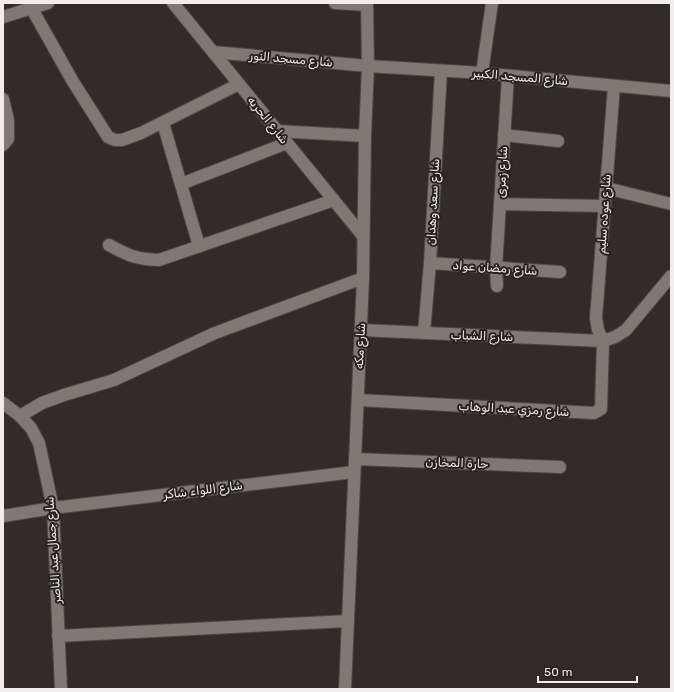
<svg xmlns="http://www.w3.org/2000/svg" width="674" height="692" font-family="Rubik,Cairo,sans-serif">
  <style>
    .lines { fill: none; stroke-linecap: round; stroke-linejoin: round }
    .minor-casing { stroke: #4e4844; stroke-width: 14 }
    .minor { stroke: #817874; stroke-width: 12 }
    .labels { text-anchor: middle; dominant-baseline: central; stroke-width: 4; stroke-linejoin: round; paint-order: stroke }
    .street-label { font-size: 12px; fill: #f2edea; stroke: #28211e }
  </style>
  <rect width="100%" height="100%" fill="#322b27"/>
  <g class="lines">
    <defs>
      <g id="minor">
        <polyline points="173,3 363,236"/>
        <polyline points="335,3 367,5"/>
        <polyline points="32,9 72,80 108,137 115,140 122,140 141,133 239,84"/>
        <polyline points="3,17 48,3"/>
        <polyline points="213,52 368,66 482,73 671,91"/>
        <polyline points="482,73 492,3"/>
        <polyline points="3,99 8,120 8,139 3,145"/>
        <polyline points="163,123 199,246"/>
        <polyline points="277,131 365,136"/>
        <polyline points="504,135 558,141"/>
        <polyline points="181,184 287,143"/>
        <polyline points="606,188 671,204"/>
        <polyline points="500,204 605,206"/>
        <path d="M109 245C129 256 136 259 159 260L334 200"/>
        <polyline points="430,263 560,272"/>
        <polyline points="497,286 496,268 508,76"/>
        <polyline points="361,330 603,341 615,337 626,330 671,276"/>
        <polyline points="424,333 430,263 441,71"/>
        <polyline points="358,400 594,413 601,409 603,341 598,330 596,318 614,86"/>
        <polyline points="3,403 20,416 31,428 39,443 53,508 61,689"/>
        <polyline points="20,416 42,403 64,395 114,380 215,333 363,278"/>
        <polyline points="355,459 560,467"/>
        <polyline points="3,516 53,508 354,472"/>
        <polyline points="58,636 348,621"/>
        <polyline points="345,689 363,278 365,136 368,66 367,3"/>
      </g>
    </defs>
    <use href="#minor" class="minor-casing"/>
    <use href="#minor" class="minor"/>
  </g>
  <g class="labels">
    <g class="street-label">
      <text transform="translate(291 59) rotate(5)">شارع مسجد النور</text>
      <text transform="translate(520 77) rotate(5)">شارع المسجد الكبير</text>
      <text transform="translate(268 120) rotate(51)">شارع الحريه</text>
      <text transform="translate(502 172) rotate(-87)">شارع زمرى</text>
      <text transform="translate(433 202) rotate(-87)">شارع سعد وهدان</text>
      <text transform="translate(604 214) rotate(-86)">شارع عوده سليم</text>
      <text transform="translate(495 268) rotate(4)">شارع رمضان عواد</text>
      <text transform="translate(482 336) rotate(2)">شارع الشباب</text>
      <text transform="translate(360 346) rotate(-87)">شارع مكه</text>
      <text transform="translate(514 409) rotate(3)">شارع رمزي عبد الوهاب</text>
      <text transform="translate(457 463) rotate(2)">حارة المخازن</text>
      <text transform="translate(203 490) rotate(-7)">شارع اللواء شاكر</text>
      <text transform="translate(53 550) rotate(-94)">شارع جمال عبد الناصر</text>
    </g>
  </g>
  <rect width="674" height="692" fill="none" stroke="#f2edea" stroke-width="8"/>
  <path d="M538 676v6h99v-6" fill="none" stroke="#f2edea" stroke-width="2"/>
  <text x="544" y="676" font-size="12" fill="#f2edea" stroke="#28211e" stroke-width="3" paint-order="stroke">50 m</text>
</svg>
